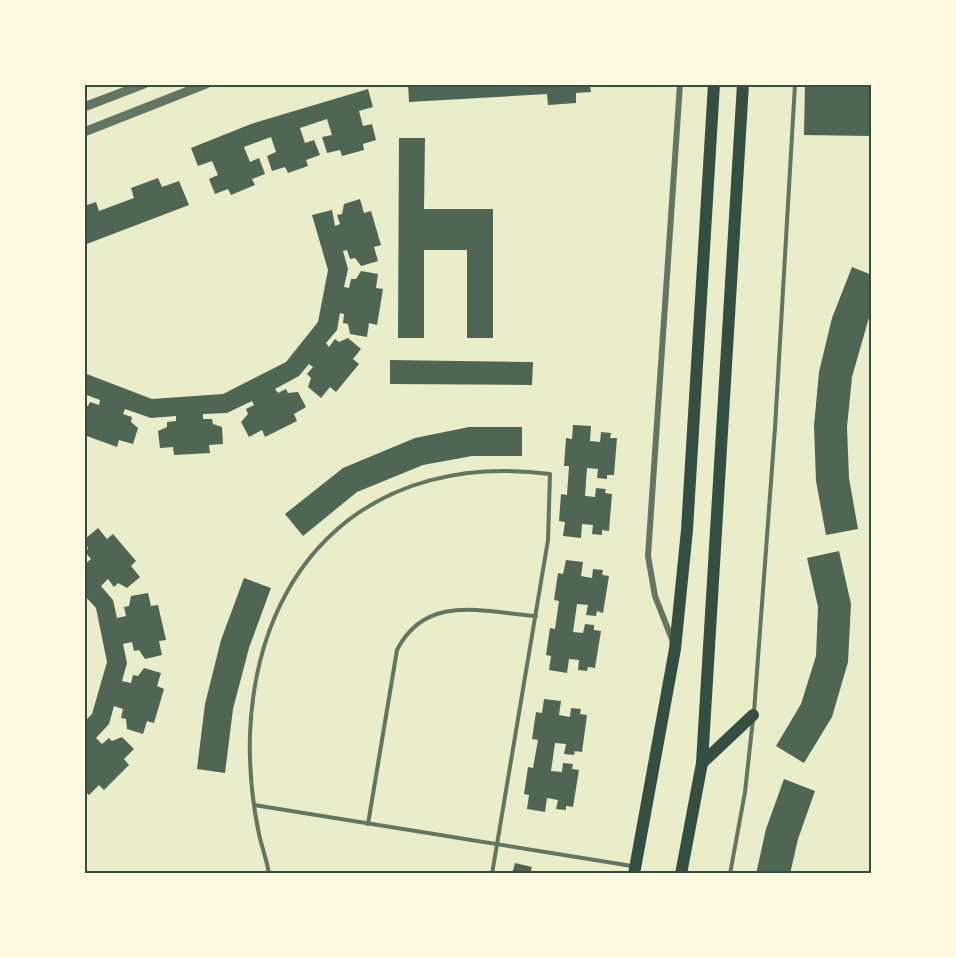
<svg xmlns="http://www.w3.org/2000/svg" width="956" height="958" font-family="Quicksand,sans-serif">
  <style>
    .building { fill: #4f6655 }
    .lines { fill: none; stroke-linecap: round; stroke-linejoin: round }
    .service { stroke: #617663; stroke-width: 4 }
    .minor { stroke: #617663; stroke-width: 6 }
    .tertiary { stroke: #617663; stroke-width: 9 }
    .trunk { stroke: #344e41; stroke-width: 12 }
    .neatline { fill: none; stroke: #344e41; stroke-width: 2 }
  </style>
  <rect width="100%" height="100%" fill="#e9edc9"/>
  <g class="building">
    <polygon points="408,84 590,84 591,92 576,93 576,103 548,105 547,94 409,102"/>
    <polygon points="805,84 872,84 872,136 804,135"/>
    <polygon points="368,89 373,107 359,111 363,126 372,124 376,140 363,144 364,150 342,156 340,150 327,153 322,137 332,135 327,119 300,128 305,143 314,140 320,155 306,160 308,166 288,173 285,167 272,171 267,156 276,152 271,137 244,147 250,162 259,158 265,174 252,179 255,185 231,195 228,189 215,194 209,179 218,175 212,161 198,166 191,148 251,124"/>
    <polygon points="399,138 425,138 424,209 493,209 493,338 467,338 467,250 424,250 424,338 398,338"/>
    <polygon points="158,178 162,187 179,181 189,205 84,245 84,206 96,202 99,211 134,198 131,188"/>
    <polygon points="360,199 364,213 371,211 381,245 374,247 378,261 361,266 355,258 350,259 347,250 343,251 348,269 344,287 349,288 351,279 356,279 361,271 378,274 376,288 383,289 377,325 369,323 367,337 350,334 348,324 343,323 344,314 340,313 337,330 326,343 329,347 335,339 339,342 348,338 361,349 353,359 359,364 336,392 330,387 321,398 308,387 311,378 307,374 313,367 309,364 299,376 275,389 278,393 286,389 288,393 298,392 306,407 294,414 297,421 265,437 262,430 249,437 241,422 248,414 246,409 254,405 252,401 227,413 203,414 203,419 212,419 213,424 222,427 223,444 209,445 210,453 174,455 173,447 160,448 158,431 167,427 167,422 176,421 176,416 151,418 125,409 123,414 132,417 131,422 138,428 133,444 119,440 117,447 84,435 84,405 88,406 90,402 99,405 100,400 84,394 84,373 152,399 223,394 286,362 318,322 328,270 312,215 332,210 335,226 340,224 337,215 342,214 344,204"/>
    <polygon points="852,267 872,275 872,307 852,377 847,427 849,478 858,529 826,535 816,481 814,426 819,372 832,318"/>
    <polygon points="390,360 533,362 532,385 390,384"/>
    <polygon points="573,425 591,426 590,441 600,442 601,432 611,433 610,438 617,438 614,475 607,475 607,479 597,478 598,469 587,468 585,496 595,497 596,488 606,489 605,493 612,494 609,531 602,530 602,535 592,534 593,525 582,524 581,538 563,536 565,522 559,521 561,494 567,495 569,466 564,466 566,438 572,439"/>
    <polygon points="469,427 522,427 522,456 472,456 423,465 357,492 303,536 285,514 343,468 415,438"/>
    <polygon points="98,528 107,539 113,534 136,561 131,566 140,577 127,588 118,583 114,587 108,579 101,586 113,600 117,618 126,616 124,607 129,606 131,596 148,593 151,606 158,605 166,640 159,641 162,655 145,659 139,650 134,651 132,642 123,644 127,663 122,681 131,683 133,675 138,676 144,668 161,673 157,686 164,689 154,723 147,721 143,734 127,729 126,719 121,718 123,709 114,706 109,724 96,738 102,744 109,738 112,741 122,737 134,749 124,759 129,765 104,790 99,785 89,795 84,790 84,722 92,714 107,662 96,608 84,595 84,565 91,559 85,552 88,549 85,539"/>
    <polygon points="839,551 851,604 848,662 832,717 804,763 776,746 801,704 816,656 818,607 807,558"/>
    <polygon points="566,560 583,562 581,576 592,578 593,569 603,570 602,575 609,576 603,613 597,611 596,616 586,615 588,605 577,604 573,632 583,633 585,624 594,625 594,630 601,631 595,668 588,667 587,671 578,670 579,660 569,659 567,673 549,670 551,656 546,655 550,628 555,629 559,601 554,600 558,573 563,574"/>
    <polygon points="244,578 271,588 249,648 233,709 225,773 197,769 205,704 221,640"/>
    <polygon points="544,699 561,701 559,715 570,717 571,708 581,709 580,714 587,715 582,752 575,751 574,755 564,754 566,744 555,743 551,771 562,772 563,763 573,764 572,769 579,770 573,807 566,806 566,810 556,809 558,800 547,798 545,812 527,809 529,795 524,794 528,767 533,768 538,740 532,739 536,712 542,713"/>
    <polygon points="784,779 815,791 798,839 790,874 756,874 766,829"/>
    <polygon points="515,863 532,867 530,874 512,874"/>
  </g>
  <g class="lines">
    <g class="service">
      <polyline points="754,712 775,428 795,84"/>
      <polyline points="254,805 632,866"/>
      <path d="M368 824 397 650C426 593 483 612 536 616"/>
      <path d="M269 874C267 860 262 848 259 834 252 801 249 768 250 734 257 559 374 451 550 474L548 540 492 874"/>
      <polyline points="730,874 745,792 753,719"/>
    </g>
    <polyline class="minor" points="673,642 655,596 648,556 680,84"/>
    <g class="tertiary">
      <polyline points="84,107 144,84"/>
      <polyline points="84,132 206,84"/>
    </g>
    <g class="trunk">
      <polyline points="702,763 753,715"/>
      <polyline points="634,874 675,649 687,530 714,84"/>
      <polyline points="681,874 702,763 743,84"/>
    </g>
  </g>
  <rect width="956" height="958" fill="none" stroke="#fefae0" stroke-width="171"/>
  <rect x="86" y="86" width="784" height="786" class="neatline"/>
</svg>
